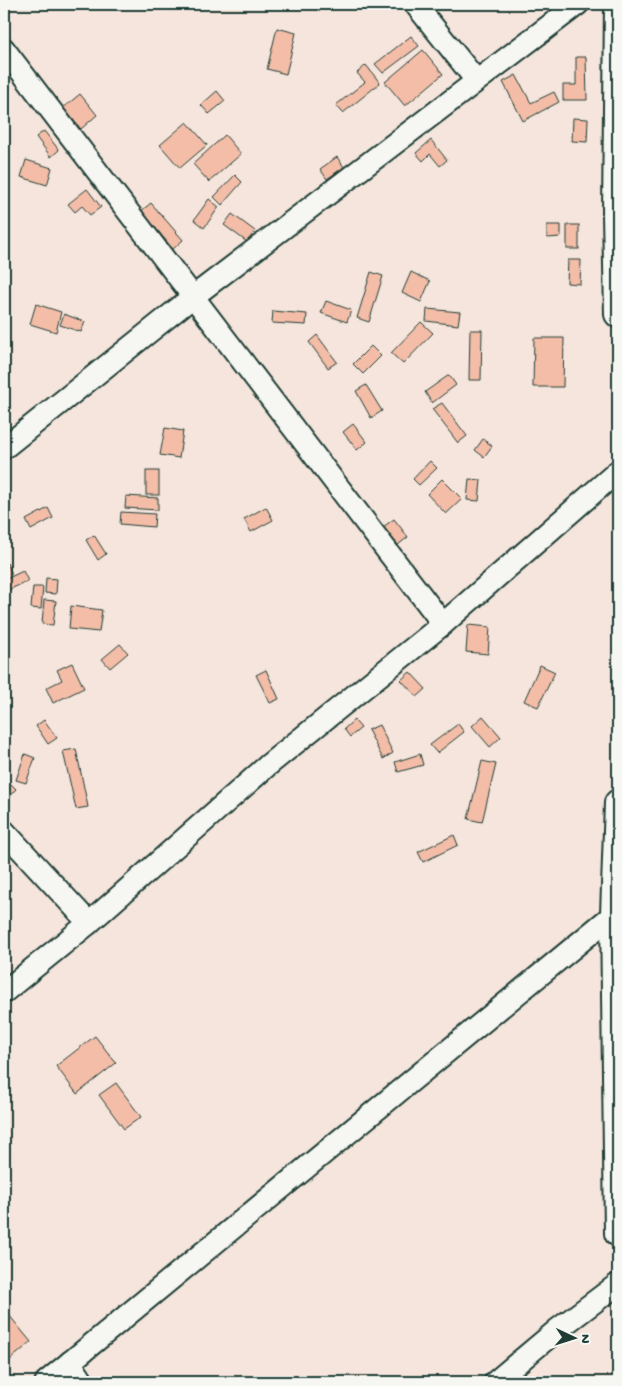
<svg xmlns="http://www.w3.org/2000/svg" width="622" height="1386" font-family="'Gochi Hand',sans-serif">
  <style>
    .building { fill: #f4bda8; stroke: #1f3d34 }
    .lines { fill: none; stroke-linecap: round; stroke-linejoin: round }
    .minor-casing { stroke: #1f3d34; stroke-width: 25 }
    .tertiary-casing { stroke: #1f3d34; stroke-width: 30 }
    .minor { stroke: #f6f6f2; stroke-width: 21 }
    .tertiary { stroke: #f6f6f2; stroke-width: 26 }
  </style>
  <rect width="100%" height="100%" fill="#f5e5dc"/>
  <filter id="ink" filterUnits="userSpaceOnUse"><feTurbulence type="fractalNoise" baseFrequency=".02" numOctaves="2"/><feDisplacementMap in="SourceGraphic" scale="10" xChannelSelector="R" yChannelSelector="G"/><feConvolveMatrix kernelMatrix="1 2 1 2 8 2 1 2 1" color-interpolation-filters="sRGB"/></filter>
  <g filter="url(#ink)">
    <g class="building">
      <polygon points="277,28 296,33 286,74 267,69"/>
      <polygon points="411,36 419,46 383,73 375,64"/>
      <polygon points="423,50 443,74 405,106 385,82"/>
      <polygon points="576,57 586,57 587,100 563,100 563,85 576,85"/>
      <polygon points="366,65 380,83 343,113 336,105 365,82 357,73"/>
      <polygon points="516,75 531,103 554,92 559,102 523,121 503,82"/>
      <polygon points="217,91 225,101 209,114 201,105"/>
      <polygon points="80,94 97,115 81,129 63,108"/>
      <polygon points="573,118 588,119 587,142 572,141"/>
      <polygon points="187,122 207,145 180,168 160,145"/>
      <polygon points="44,131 59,150 51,157 36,137"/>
      <polygon points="225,135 241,154 209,182 193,164"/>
      <polygon points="431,140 447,160 440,166 430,154 423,161 416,153"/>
      <polygon points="337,157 344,167 327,179 320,169"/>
      <polygon points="26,160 52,168 47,185 21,177"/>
      <polygon points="235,175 242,182 222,205 214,197"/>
      <polygon points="87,189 101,207 90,215 82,206 75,212 68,204"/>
      <polygon points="209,199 219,207 204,228 194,220"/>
      <polygon points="151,203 183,240 173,249 141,211"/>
      <polygon points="232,214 255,231 247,242 224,225"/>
      <polygon points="547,225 561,225 561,237 547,238"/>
      <rect x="567" y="225" width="12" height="24"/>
      <polygon points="568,260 581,260 580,284 567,283"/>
      <polygon points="371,272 383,276 369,322 357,318"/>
      <polygon points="411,272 430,281 421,302 402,293"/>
      <polygon points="326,301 351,310 347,322 321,313"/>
      <polygon points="36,304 61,312 56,332 30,324"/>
      <polygon points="427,309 460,312 458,325 426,321"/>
      <polygon points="273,311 307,314 306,325 272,323"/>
      <polygon points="64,314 85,322 81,332 60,325"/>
      <polygon points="421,322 433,333 403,364 391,353"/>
      <polygon points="470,330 482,330 481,380 469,380"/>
      <polygon points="317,335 337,362 328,368 309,342"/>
      <polygon points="534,338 564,338 563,387 533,387"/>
      <polygon points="371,346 381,356 363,374 353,364"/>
      <polygon points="449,375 456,385 432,403 425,392"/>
      <polygon points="366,385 382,411 371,418 356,391"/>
      <polygon points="442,403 467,436 458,443 432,409"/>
      <polygon points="353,424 367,442 357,450 343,432"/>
      <polygon points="165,428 183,431 179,458 160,455"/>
      <polygon points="483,439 492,446 484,457 475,450"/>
      <polygon points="430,461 437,468 419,485 413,479"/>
      <rect x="146" y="471" width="13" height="24"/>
      <polygon points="442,479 462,499 446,514 427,494"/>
      <polygon points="469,479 481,480 479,501 467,500"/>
      <polygon points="126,496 158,498 158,510 125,508"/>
      <polygon points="266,507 273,520 251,532 244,519"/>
      <polygon points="48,508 53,518 31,530 26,520"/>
      <polygon points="121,512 155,514 154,527 120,524"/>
      <polygon points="394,519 408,537 398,545 383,527"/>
      <polygon points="94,535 106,554 98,560 86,540"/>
      <polygon points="7,563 12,574 4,578 4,565"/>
      <polygon points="23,571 28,581 4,592 4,580"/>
      <polygon points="46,578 57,579 56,594 45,593"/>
      <polygon points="33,587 43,587 41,609 31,608"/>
      <polygon points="44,600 56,601 53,625 42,624"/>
      <polygon points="71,606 102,610 99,632 69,629"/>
      <polygon points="468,625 490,627 488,654 466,652"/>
      <polygon points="120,644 128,653 110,668 102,659"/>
      <polygon points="72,663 84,688 53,703 46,688 62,680 57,670"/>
      <polygon points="540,665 555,672 538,707 524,701"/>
      <polygon points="266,670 279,699 270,703 256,675"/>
      <polygon points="410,672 426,689 417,697 401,680"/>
      <polygon points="483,716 501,737 490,747 472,726"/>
      <polygon points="44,720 57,738 48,744 36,726"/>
      <polygon points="354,720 361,728 350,737 344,729"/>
      <polygon points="458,724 464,732 437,753 430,745"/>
      <polygon points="379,725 393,753 383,759 368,730"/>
      <polygon points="76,749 88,807 76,809 63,751"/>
      <polygon points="25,754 35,758 26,783 16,780"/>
      <polygon points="420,754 423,765 398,772 395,762"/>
      <polygon points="482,761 496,764 482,822 468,819"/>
      <polygon points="4,777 16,789 4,802"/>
      <polygon points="454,835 458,845 423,862 418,852"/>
      <polygon points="95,1036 116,1063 77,1094 56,1066"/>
      <polygon points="116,1083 141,1117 124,1129 99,1095"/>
      <polygon points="4,1309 31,1342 4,1365"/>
    </g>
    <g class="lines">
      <defs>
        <g id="minor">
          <polyline points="415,4 476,80"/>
          <polyline points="4,49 443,624"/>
          <polyline points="4,448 194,296 578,4"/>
          <polyline points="4,831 89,923"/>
          <polyline points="4,992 89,923 267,766 443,624 618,471"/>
          <polyline points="70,1362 83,1382"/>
          <polyline points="46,1382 614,914 618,914"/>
          <polyline points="495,1382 557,1330 618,1284"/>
        </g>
        <g id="tertiary">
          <polyline points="618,4 616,214 618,314"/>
          <polyline points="618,803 614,914 618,1233"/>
        </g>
      </defs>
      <use href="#minor" class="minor-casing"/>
      <use href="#tertiary" class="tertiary-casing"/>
      <use href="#minor" class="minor"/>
      <use href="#tertiary" class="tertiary"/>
    </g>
  </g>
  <rect width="622" height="1386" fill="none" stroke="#f6f6f2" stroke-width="20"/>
  <rect x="10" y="10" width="602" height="1366" fill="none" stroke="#1f3d34" stroke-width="2" filter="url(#ink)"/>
  <g transform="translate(574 1338) rotate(94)" stroke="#f6f6f2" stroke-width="4" paint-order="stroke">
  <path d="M0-4L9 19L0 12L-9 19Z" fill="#1f3d34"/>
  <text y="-8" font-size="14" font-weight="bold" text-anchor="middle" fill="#1f3d34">N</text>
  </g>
</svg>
